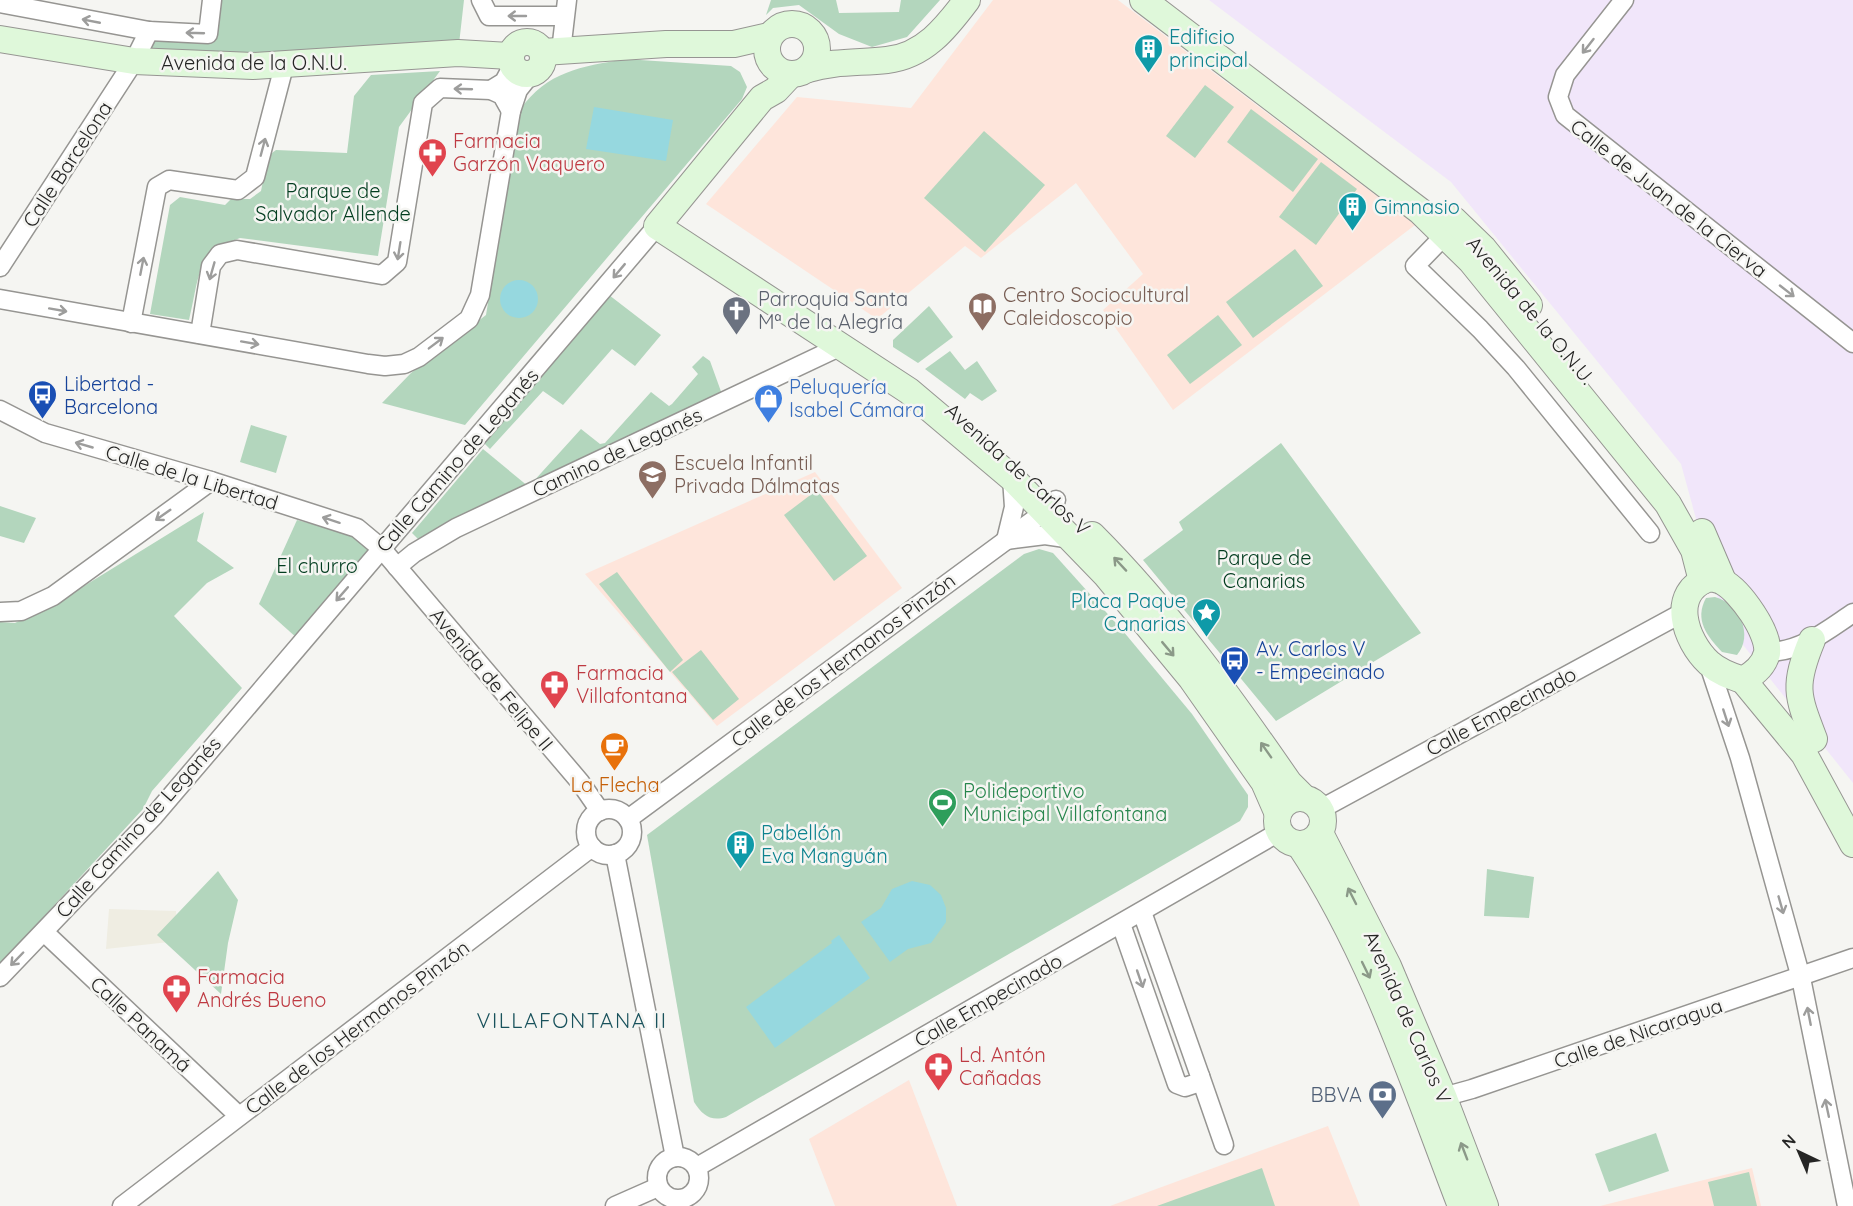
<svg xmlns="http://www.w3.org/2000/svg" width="1853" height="1206" font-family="Quicksand,sans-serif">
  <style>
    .built { fill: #efede2 }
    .industrial { fill: #f1e6fa }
    .education { fill: #fee5db }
    .green { fill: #b3d6bd }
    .water { fill: #96d8df }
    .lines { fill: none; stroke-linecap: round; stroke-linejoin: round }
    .street-casing { stroke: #969592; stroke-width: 21 }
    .secondary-casing { stroke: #969592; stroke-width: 28 }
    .street { stroke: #fff; stroke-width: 18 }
    .secondary { stroke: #dff8da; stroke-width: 26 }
    .oneway { stroke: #9d9d9c }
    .oneway2 { stroke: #8b9988 }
    .labels { text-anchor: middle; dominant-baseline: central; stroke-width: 5; stroke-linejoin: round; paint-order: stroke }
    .culture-label { font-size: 20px; fill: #0d838f; stroke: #f5f5f2; text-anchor: start }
    .street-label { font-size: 20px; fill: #252524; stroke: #f5f5f2 }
    .health-label { font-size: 20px; fill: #be3a42; stroke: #f5f5f2; text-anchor: start }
    .park-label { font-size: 20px; fill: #023d1f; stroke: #f5f5f2 }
    .education-label { font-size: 20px; fill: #785e54; stroke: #f5f5f2; text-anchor: start }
    .worship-label { font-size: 20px; fill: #5b616d; stroke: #f5f5f2; text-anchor: start }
    .transit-label { font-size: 20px; fill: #164399; stroke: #f5f5f2; text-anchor: start }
    .shop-label { font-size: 20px; fill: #366cbe; stroke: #f5f5f2; text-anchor: start }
    .food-label { font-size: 20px; fill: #c56008; stroke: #f5f5f2 }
    .leisure-label { font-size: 20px; fill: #27864d; stroke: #f5f5f2; text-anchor: start }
    .service-label { font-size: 20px; fill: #4e5e75; stroke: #f5f5f2; text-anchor: end }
    .neighbourhood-label { font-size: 21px; letter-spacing: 1.5px; fill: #19525c; stroke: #f5f5f2 }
  </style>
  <rect width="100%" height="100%" fill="#f5f5f2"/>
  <polygon class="built" points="109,909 176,911 178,941 106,949"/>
  <polygon class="industrial" points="1209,0 1853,0 1853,783 1724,621 1681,464 1451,182"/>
  <g class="education">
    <polygon points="993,0 1118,0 1415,225 1173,410 1103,310 1143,274 1076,183 981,258 965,246 877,319 706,204 797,97 911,108"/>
    <polygon points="815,472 902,588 717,726 585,574"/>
    <polygon points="909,1080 957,1206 835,1206 809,1139"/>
    <polygon points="1328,1126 1360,1206 1110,1206"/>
    <polygon points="1752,1168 1761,1206 1600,1206"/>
  </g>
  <g class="green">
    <polygon points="216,0 464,0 458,53 135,61 152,36 212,37"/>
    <polygon points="771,0 836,0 839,13 899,12 901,0 940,0 907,37 872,47 839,34 799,5 773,8 766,15"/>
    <path d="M625 59 731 66 740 72 747 87 742 99 465 425 382 403 411 373 486 315 520 110C547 71 581 67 625 59Z"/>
    <path d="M440 71 399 127 378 256 240 238C194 256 200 276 189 320L150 314 170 205 180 197 225 205 231 199H250L261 191 268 156 276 150 347 153 354 96 371 75Z"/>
    <polygon points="1205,85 1234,107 1195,158 1166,136"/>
    <polygon points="1251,109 1318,159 1293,192 1227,142"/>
    <polygon points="984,131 1045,185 985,252 924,198"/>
    <polygon points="1321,162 1357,189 1316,245 1279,217"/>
    <polygon points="1295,249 1323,286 1253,338 1226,302"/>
    <polygon points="609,295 661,335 635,366 612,349 563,405 543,391 490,449 484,443"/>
    <polygon points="929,306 953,337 918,363 893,347 893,340"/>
    <polygon points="1218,315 1242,345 1190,384 1167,355"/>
    <polygon points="950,351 965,370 977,361 997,391 982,401 970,393 965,399 925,369"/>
    <polygon points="703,356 710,361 723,397 532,483 581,429 600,444 605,443 651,392 669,406 672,404 698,374 692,367"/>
    <polygon points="251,425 287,436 276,473 240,462"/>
    <polygon points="1281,443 1421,633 1276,721 1143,560 1183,530 1179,522"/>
    <polygon points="483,449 529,487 419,540 412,533"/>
    <polygon points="817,490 867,556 834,581 784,515"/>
    <polygon points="0,506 36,518 24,543 0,536"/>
    <polygon points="204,512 197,541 234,568 207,583 174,616 242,688 152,791 143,809 0,964 0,622 15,623 63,599"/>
    <polygon points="297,520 354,535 381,548 298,639 259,604"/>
    <path d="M1039 549 1053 553 1123 631 1192 714 1248 795V807L1240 821 726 1117C711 1122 702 1115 694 1102L647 835 1024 554Z"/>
    <polygon points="617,572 683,660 670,672 599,584"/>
    <path d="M1715 597C1739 603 1754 635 1737 655L1722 652C1707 636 1694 620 1706 598Z"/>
    <polygon points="701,650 739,699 713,720 672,672"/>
    <polygon points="1487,869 1534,877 1529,918 1484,916"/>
    <polygon points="218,871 238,900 228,943 221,994 157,935"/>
    <polygon points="1656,1133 1669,1171 1609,1192 1595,1154"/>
    <polygon points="1262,1168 1275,1206 1157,1206"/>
    <polygon points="1749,1172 1757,1206 1714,1206 1708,1182"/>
  </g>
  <g class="water">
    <polygon points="594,107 673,120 666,161 586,149"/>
    <circle cx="519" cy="299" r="19"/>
    <polygon points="912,881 930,885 941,895 946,908 946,922 931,943 908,949 890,962 861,922 881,908 892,889"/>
    <polygon points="839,935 870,978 775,1048 746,1007 832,943 831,941"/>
  </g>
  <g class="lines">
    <defs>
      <g id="street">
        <polyline points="481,0 489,16 564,16"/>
        <polyline points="1624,0 1565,75 1558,97 1565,115 1853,343"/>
        <polyline points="0,3 149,31 208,34 212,0"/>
        <polyline points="561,51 567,0"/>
        <polyline points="491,90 504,82 512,67"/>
        <polyline points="1445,235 1415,266 1480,329 1516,368 1650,533"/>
        <polyline points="0,267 134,61 149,31"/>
        <polyline points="0,299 368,364 385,366 404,364 419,357 469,319 480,295 511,111 518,90 530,75"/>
        <polyline points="131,323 157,187 169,180 238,190 255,177 284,66"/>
        <polyline points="200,334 211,266 220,254 237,250 382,275 397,262 423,103 440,88 491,90 502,95 511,111"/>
        <polyline points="0,410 45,433 211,481 357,528 381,548 580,782 600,811"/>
        <polyline points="1012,478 1014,507 1006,540 1045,535 1072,539"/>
        <polyline points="397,567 414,553 456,528 841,346"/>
        <polyline points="0,612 21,611 53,596 211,481"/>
        <path d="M1767 652C1801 652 1826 631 1853 613"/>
        <polyline points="1708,662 1740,758 1801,978 1847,1206"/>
        <polyline points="1321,809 1682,613"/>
        <circle cx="609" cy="832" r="23"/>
        <polyline points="628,819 1039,516 1056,500"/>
        <polyline points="615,854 675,1157"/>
        <polyline points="1121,924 1177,1084 1185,1087 1197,1083 1200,1076 1142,912"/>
        <polyline points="44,932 239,1116"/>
        <polyline points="0,977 154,816 657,226"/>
        <polyline points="1200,1076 1224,1145"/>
        <polyline points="1432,1100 1472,1089 1853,958"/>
        <circle cx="678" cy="1178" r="21"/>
        <polyline points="697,1167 1279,832"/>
        <polyline points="122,1206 592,847"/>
        <polyline points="615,1206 658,1187"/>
      </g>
      <g id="secondary">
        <polyline points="1143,0 1420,211 1471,261 1668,504 1694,550 1702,581"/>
        <circle cx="792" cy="49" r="25"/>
        <polyline points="0,39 134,61 253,66 458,53 510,56"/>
        <circle cx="527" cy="58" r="16"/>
        <polyline points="543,52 666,44 734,44 769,36"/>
        <path d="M808 69C834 61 860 63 887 60 924 56 946 28 967 0"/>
        <polyline points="791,74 776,90 762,98 657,226 909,391 1012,478 1106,575 1191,678 1264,782 1278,814"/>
        <polyline points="1454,220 1483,248 1529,305"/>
        <polyline points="1702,532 1723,581"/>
        <path d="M1092 535C1167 610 1229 696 1289 783L1302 796"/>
        <path d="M1710 578C1714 579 1720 580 1723 582 1740 591 1770 633 1767 653 1764 666 1754 674 1743 680 1730 676 1719 672 1709 663 1685 641 1668 591 1710 578Z"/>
        <path d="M1812 640C1793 686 1797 695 1814 739"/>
        <polyline points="1743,680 1804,754 1853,844"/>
        <circle cx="1300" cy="821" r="23"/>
        <polyline points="1320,833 1388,966 1443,1096 1485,1206"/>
        <path d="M1299 844C1372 954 1414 1084 1461 1206"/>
      </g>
    </defs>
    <use href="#street" class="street-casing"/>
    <use href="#secondary" class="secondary-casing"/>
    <use href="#street" class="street"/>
    <use href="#secondary" class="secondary"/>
  </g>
  <defs><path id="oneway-shaft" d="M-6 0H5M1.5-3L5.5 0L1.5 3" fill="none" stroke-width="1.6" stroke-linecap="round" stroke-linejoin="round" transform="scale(1.5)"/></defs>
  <g class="oneway">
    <use href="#oneway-shaft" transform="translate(517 16) rotate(-180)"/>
    <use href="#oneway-shaft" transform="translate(91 21) rotate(-169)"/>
    <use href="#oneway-shaft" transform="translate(195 33) rotate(-178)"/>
    <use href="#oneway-shaft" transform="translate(1588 46) rotate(128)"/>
    <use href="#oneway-shaft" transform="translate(463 89) rotate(-178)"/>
    <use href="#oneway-shaft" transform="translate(263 147) rotate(-75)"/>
    <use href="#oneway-shaft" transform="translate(399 251) rotate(99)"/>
    <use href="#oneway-shaft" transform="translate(142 266) rotate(-79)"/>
    <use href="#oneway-shaft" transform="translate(212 271) rotate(106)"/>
    <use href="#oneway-shaft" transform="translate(619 271) rotate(130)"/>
    <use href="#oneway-shaft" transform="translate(1787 291) rotate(38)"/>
    <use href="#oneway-shaft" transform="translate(58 310) rotate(10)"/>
    <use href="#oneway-shaft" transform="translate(250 343) rotate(10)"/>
    <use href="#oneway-shaft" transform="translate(436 343) rotate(-37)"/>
    <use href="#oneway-shaft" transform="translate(84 445) rotate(-164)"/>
    <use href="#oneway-shaft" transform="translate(163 515) rotate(145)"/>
    <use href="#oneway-shaft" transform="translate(331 520) rotate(-162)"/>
    <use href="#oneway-shaft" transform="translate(342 594) rotate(131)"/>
    <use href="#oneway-shaft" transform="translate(1726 718) rotate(72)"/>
    <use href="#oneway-shaft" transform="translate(1781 905) rotate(74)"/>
    <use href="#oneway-shaft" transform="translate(17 959) rotate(134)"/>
    <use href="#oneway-shaft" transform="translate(1140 979) rotate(71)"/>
    <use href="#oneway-shaft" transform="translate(1809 1016) rotate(-101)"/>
    <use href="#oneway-shaft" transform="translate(1827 1108) rotate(-102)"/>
  </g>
  <g class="oneway2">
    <use href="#oneway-shaft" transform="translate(1120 564) rotate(-133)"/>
    <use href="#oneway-shaft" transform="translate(1168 649) rotate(50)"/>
    <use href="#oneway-shaft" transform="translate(1266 750) rotate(-125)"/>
    <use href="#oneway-shaft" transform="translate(1352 896) rotate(-117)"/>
    <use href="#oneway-shaft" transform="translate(1366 970) rotate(64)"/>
    <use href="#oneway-shaft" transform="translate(1464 1151) rotate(-111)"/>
  </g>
  <defs>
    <symbol id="building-pin" viewBox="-11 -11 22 30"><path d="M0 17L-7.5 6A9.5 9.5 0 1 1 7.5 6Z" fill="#0f9aa8" stroke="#f5f5f2"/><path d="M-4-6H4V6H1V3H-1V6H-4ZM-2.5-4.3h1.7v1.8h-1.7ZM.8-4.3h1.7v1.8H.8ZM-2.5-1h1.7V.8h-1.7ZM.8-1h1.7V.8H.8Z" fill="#fff"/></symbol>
    <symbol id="pharmacy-pin" viewBox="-11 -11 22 30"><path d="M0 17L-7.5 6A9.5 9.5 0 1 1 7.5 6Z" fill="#e0444e" stroke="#f5f5f2"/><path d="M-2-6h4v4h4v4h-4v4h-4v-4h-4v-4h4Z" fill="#fff"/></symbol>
    <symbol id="library-pin" viewBox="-11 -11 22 30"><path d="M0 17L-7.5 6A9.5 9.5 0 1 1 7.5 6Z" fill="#8d6e63" stroke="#f5f5f2"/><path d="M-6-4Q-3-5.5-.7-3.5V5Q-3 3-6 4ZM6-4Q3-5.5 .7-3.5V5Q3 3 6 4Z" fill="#fff"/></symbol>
    <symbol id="church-pin" viewBox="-11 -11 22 30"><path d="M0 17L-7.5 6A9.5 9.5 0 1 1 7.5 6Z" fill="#6b7280" stroke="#f5f5f2"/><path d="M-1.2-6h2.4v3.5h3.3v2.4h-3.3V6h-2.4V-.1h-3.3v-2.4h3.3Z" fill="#fff"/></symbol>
    <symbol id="bus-pin" viewBox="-11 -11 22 30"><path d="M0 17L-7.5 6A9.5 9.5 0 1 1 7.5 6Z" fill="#1a4fb4" stroke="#f5f5f2"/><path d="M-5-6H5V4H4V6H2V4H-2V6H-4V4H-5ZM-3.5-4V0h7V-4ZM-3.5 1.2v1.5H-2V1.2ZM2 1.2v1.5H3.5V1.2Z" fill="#fff"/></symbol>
    <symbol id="shop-pin" viewBox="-11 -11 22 30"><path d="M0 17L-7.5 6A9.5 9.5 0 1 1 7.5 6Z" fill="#3f7fe0" stroke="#f5f5f2"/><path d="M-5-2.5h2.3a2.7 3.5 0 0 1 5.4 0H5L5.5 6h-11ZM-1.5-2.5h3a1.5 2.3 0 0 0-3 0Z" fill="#fff"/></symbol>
    <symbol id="school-pin" viewBox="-11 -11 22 30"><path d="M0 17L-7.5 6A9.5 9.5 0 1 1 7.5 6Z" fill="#8d6e63" stroke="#f5f5f2"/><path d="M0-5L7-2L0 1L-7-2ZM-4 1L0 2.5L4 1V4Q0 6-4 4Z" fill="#fff"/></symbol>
    <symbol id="sight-pin" viewBox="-11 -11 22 30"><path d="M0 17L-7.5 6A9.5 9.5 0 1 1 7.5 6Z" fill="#0f9aa8" stroke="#f5f5f2"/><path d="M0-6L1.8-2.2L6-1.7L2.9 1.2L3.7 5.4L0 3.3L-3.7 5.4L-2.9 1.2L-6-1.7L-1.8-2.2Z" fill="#fff"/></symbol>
    <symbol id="cafe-pin" viewBox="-11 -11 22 30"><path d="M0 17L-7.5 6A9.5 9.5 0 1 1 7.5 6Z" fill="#e8710a" stroke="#f5f5f2"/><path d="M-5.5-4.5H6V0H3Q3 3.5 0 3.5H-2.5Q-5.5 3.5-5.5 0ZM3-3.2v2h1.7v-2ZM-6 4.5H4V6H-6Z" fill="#fff"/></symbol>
    <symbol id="stadium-pin" viewBox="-11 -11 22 30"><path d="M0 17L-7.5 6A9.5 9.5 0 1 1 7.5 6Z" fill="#2e9e5b" stroke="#f5f5f2"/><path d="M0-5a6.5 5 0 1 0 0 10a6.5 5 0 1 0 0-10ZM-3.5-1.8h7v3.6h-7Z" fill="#fff"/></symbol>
    <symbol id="bank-pin" viewBox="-11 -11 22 30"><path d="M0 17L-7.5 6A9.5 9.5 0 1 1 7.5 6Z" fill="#5c6f8a" stroke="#f5f5f2"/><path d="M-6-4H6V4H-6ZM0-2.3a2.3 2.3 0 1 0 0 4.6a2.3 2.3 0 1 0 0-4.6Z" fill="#fff"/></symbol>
  </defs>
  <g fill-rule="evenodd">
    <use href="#building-pin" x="1132" y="32" width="33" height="45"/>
    <use href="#pharmacy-pin" x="416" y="136" width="33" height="45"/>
    <use href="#building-pin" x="1336" y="190" width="33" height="45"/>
    <use href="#library-pin" x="966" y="290" width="33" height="45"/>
    <use href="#church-pin" x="720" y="294" width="33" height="45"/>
    <use href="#bus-pin" x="26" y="378" width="33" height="45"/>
    <use href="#shop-pin" x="752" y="382" width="33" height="45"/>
    <use href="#school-pin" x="636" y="458" width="33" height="45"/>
    <use href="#sight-pin" x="1190" y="596" width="33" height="45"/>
    <use href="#bus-pin" x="1218" y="644" width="33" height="45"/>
    <use href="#pharmacy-pin" x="538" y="668" width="33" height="45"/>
    <use href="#cafe-pin" x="598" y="730" width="33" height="45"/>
    <use href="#stadium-pin" x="926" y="786" width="33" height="45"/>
    <use href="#building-pin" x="724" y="828" width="33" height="45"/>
    <use href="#pharmacy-pin" x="160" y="972" width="33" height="45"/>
    <use href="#pharmacy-pin" x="922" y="1050" width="33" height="45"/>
    <use href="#bank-pin" x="1366" y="1078" width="33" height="45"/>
  </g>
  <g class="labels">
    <g class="culture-label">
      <text x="1169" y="36">Edificio<tspan x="1169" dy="23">principal</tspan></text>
      <text x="1374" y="206">Gimnasio</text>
      <text x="1186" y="600" text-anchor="end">Placa Paque<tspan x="1186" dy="23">Canarias</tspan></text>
      <text x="761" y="832">Pabellón<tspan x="761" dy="23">Eva Manguán</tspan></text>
    </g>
    <g class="street-label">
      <text x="254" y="62">Avenida de la O.N.U.</text>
      <text transform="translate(67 164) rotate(-57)">Calle Barcelona</text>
      <text transform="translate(1669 198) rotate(38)">Calle de Juan de la Cierva</text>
      <text transform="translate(1531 310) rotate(50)">Avenida de la O.N.U.</text>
      <text transform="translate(617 452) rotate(-25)">Camino de Leganés</text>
      <text transform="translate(457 460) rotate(-49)">Calle Camino de Leganés</text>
      <text transform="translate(1018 469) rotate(42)">Avenida de Carlos V</text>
      <text transform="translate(192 477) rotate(17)">Calle de la Libertad</text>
      <text transform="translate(843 660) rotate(-37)">Calle de los Hermanos Pinzón</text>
      <text transform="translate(492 679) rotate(50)">Avenida de Felipe II</text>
      <text transform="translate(1501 711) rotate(-28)">Calle Empecinado</text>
      <text transform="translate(138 827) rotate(-48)">Calle Camino de Leganés</text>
      <text transform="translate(988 1000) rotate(-30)">Calle Empecinado</text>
      <text transform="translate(1408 1017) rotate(66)">Avenida de Carlos V</text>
      <text transform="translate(141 1024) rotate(43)">Calle Panamá</text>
      <text transform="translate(357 1027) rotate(-37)">Calle de los Hermanos Pinzón</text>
      <text transform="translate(1638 1033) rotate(-19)">Calle de Nicaragua</text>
    </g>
    <g class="health-label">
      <text x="453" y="140">Farmacia<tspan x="453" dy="23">Garzón Vaquero</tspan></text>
      <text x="576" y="672">Farmacia<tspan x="576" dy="23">Villafontana</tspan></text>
      <text x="197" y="976">Farmacia<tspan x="197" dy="23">Andrés Bueno</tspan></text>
      <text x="959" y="1054">Ld. Antón<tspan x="959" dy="23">Cañadas</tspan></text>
    </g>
    <g class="park-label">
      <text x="333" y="190">Parque de<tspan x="333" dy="23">Salvador Allende</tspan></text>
      <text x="1264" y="557">Parque de<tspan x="1264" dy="23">Canarias</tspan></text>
      <text x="317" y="565">El churro</text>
    </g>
    <g class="education-label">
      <text x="1003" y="294">Centro Sociocultural<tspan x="1003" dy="23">Caleidoscopio</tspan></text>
      <text x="674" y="462">Escuela Infantil<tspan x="674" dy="23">Privada Dálmatas</tspan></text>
    </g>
    <g class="worship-label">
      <text x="758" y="298">Parroquia Santa<tspan x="758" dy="23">Mª de la Alegría</tspan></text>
    </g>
    <g class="transit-label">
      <text x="64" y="383">Libertad -<tspan x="64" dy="23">Barcelona</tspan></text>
      <text x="1256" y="648">Av. Carlos V<tspan x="1256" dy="23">- Empecinado</tspan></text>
    </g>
    <g class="shop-label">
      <text x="789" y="386">Peluquería<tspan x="789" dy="23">Isabel Cámara</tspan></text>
    </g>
    <g class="food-label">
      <text x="615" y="784">La Flecha</text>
    </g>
    <g class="leisure-label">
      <text x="963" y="790">Polideportivo<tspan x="963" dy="23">Municipal Villafontana</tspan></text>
    </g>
    <g class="service-label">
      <text x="1362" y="1094">BBVA</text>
    </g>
    <g class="neighbourhood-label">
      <text x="572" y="1020">VILLAFONTANA II</text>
    </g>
  </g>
  <g transform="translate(1799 1152) rotate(316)" stroke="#f5f5f2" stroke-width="4.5" paint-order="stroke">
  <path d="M0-4.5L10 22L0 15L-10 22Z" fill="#252524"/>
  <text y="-9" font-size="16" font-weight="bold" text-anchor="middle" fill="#252524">N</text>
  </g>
</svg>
